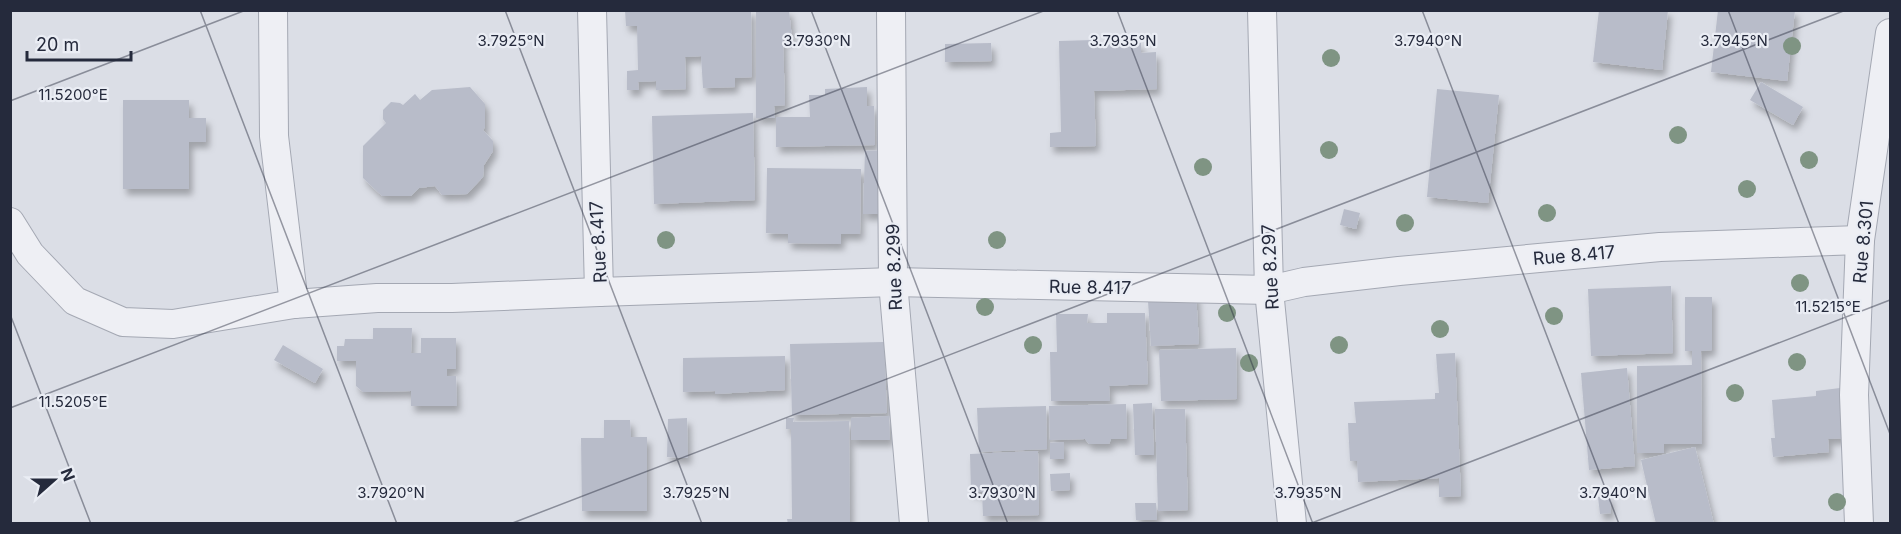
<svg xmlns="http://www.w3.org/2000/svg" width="1901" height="534" font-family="Inter,sans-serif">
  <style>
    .building { fill: #b8bcc9; filter: url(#shadow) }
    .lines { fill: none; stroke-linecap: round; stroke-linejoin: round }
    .street-casing { stroke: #a4a8b3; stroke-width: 30 }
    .street { stroke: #eeeff4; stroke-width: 28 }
    .tree { fill: #7f9483 }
    .ticks { fill: none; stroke: #252a3c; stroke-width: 1.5; stroke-opacity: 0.45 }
    .labels { text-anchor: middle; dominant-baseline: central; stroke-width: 4.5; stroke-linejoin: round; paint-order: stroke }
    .street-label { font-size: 18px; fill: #252a3c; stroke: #eaedf4 }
    .ticks-label { font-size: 15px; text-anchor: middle; fill: #252a3c; stroke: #eaedf4; stroke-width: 4.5; stroke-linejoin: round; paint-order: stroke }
  </style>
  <defs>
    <filter id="shadow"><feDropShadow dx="3.5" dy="6" stdDeviation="3" flood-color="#0004"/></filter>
  </defs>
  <rect width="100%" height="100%" fill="#dbdee6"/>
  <g class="building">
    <polygon points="625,10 751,10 752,77 735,78 735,87 703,88 701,56 685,57 686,89 656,90 656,81 638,82 639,90 627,90 627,71 638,70 637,26 626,26"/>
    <polygon points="756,10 789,10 792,39 783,40 785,105 774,106 775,118 756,118"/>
    <polygon points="1599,10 1668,10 1662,70 1593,62"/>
    <polygon points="1718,10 1795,10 1787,81 1711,72"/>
    <polygon points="1093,40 1093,45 1141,43 1141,53 1156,52 1157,89 1094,91 1096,146 1050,147 1050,133 1061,132 1059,41"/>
    <polygon points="991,43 992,61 945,62 945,44"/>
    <polygon points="1761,82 1803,107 1793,125 1750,100"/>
    <polygon points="470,87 485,104 485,127 483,130 493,141 493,151 484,165 483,177 467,194 442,195 435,186 419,188 411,196 382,196 363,178 363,146 386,123 383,119 383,110 391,102 400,103 403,105 415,94 420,100 432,90"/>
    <polygon points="867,87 867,106 874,106 875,145 776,147 776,117 810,117 809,95 825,95 825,89"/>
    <polygon points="1437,89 1499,95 1488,203 1427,197"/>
    <polygon points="123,100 189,100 189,118 206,118 206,142 189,142 189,189 123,189"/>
    <polygon points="753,113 755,200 654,204 652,116"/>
    <polygon points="890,150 888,214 863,214 865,151"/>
    <polygon points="767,168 861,169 860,234 841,234 841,244 788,243 788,234 766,233"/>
    <polygon points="1344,209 1360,213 1356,229 1340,225"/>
    <polygon points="1671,286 1673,353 1591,356 1588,289"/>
    <polygon points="1196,293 1199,344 1151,346 1148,301"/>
    <polygon points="1685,297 1712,297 1712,350 1701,351 1702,444 1664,444 1664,453 1637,453 1637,366 1692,365 1692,351 1685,351"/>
    <polygon points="1107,313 1145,313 1148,384 1109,386 1110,401 1051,401 1050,352 1057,352 1056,314 1088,314 1087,323 1107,323"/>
    <polygon points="373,328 412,328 411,353 421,353 421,338 456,338 456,369 447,369 447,376 456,376 457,406 411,406 411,391 363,392 356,386 356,361 337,361 337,346 344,346 345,339 373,339"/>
    <polygon points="884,342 887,413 792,415 790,344"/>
    <polygon points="283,345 323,369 315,383 274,360"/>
    <polygon points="1236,348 1237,399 1161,401 1159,350"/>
    <polygon points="1455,353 1461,496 1439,497 1439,478 1358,482 1357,461 1350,461 1348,423 1356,423 1354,402 1435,399 1435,393 1439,393 1436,354"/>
    <polygon points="785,356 785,390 715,394 715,391 683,392 683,358"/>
    <polygon points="1627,368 1635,466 1589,470 1581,373"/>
    <polygon points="1840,388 1845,438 1828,439 1829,452 1773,457 1771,438 1775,438 1772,400 1816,396 1816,391"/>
    <polygon points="1152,403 1154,455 1135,455 1133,404"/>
    <polygon points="1126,404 1127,439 1111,439 1109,444 1089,444 1085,439 1050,440 1049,406"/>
    <polygon points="1046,406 1047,449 979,452 977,408"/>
    <polygon points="1155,409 1185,409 1188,510 1158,511"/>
    <polygon points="889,416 890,440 851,440 851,418"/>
    <polygon points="687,418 688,458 667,457 668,419"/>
    <polygon points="786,418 794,418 793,422 849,421 850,524 788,524 787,519 792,519 791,429 786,429"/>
    <polygon points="604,420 630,420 631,437 647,437 647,511 582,511 581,438 604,438"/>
    <polygon points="1064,442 1064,459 1050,459 1050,443"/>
    <polygon points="1695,447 1714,524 1656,524 1641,460"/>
    <polygon points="1038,451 1039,515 983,516 982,492 971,492 970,454"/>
    <polygon points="1070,473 1070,490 1051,491 1050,474"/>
    <polygon points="1610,495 1611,513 1600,514 1598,497"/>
    <polygon points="1135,503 1156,503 1157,520 1136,520"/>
  </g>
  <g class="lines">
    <defs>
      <g id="street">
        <polyline points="273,10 274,136 294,304"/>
        <polyline points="592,10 599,292 893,282 1269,290 1304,282 1399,271 1550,257 1660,247 1860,240"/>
        <polyline points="891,10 893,282 914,524"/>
        <polyline points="1262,10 1269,290 1292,524"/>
        <polyline points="10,222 30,254 75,301 123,322 173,324 294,304 377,298 452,298 599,292"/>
        <polyline points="1859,524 1854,395 1860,240 1890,33"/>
      </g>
    </defs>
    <use href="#street" class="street-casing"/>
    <use href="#street" class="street"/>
  </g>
  <g class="tree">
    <circle cx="1792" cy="46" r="9"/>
    <circle cx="1331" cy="58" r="9"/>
    <circle cx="1678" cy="135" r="9"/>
    <circle cx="1329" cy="150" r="9"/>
    <circle cx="1809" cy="160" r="9"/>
    <circle cx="1203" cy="167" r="9"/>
    <circle cx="1747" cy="189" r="9"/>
    <circle cx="1547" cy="213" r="9"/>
    <circle cx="1405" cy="223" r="9"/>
    <circle cx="666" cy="240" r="9"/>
    <circle cx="997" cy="240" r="9"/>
    <circle cx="1800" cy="283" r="9"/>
    <circle cx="985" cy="307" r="9"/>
    <circle cx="1227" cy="313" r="9"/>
    <circle cx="1554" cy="316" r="9"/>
    <circle cx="1440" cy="329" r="9"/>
    <circle cx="1033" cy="345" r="9"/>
    <circle cx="1339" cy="345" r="9"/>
    <circle cx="1797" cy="362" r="9"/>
    <circle cx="1249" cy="363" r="9"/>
    <circle cx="1735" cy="393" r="9"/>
    <circle cx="1837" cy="502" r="9"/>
  </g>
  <path class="ticks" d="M200 10 397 524M505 10 702 524M811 10 1008 524M1117 10 1313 524M1422 10 1619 524M1728 10 1890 434M10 101 246 10M10 314 91 524M10 408 1046 10M510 524 1846 10M1309 524 1890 300"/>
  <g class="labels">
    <g class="street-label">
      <text transform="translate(598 242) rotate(-93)">Rue 8.417</text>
      <text transform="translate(1863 242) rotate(-85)">Rue 8.301</text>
      <text transform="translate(1574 255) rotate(-5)">Rue 8.417</text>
      <text transform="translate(894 267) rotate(-92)">Rue 8.299</text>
      <text transform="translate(1270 267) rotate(-93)">Rue 8.297</text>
      <text transform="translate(1090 287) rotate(1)">Rue 8.417</text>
    </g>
  </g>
  <g class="ticks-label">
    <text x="511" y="46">3.7925°N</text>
    <text x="817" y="46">3.7930°N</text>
    <text x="1123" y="46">3.7935°N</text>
    <text x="1428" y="46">3.7940°N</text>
    <text x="1734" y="46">3.7945°N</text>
    <text x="73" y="100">11.5200°E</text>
    <text x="1828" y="312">11.5215°E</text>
    <text x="73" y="407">11.5205°E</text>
    <text x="391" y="498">3.7920°N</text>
    <text x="696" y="498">3.7925°N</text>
    <text x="1002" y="498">3.7930°N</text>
    <text x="1308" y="498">3.7935°N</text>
    <text x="1613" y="498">3.7940°N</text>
  </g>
  <rect width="1901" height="534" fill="none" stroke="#252a3c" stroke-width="24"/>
  <g transform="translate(54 480) rotate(69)" stroke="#eaedf4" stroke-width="4.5" paint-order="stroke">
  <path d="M0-4.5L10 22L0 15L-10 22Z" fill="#252a3c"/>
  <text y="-9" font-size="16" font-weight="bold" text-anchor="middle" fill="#252a3c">N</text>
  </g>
  <path d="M27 51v9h104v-9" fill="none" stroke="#252a3c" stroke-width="3"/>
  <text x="36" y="51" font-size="18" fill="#252a3c" stroke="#eaedf4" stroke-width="4.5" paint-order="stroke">20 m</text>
</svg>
